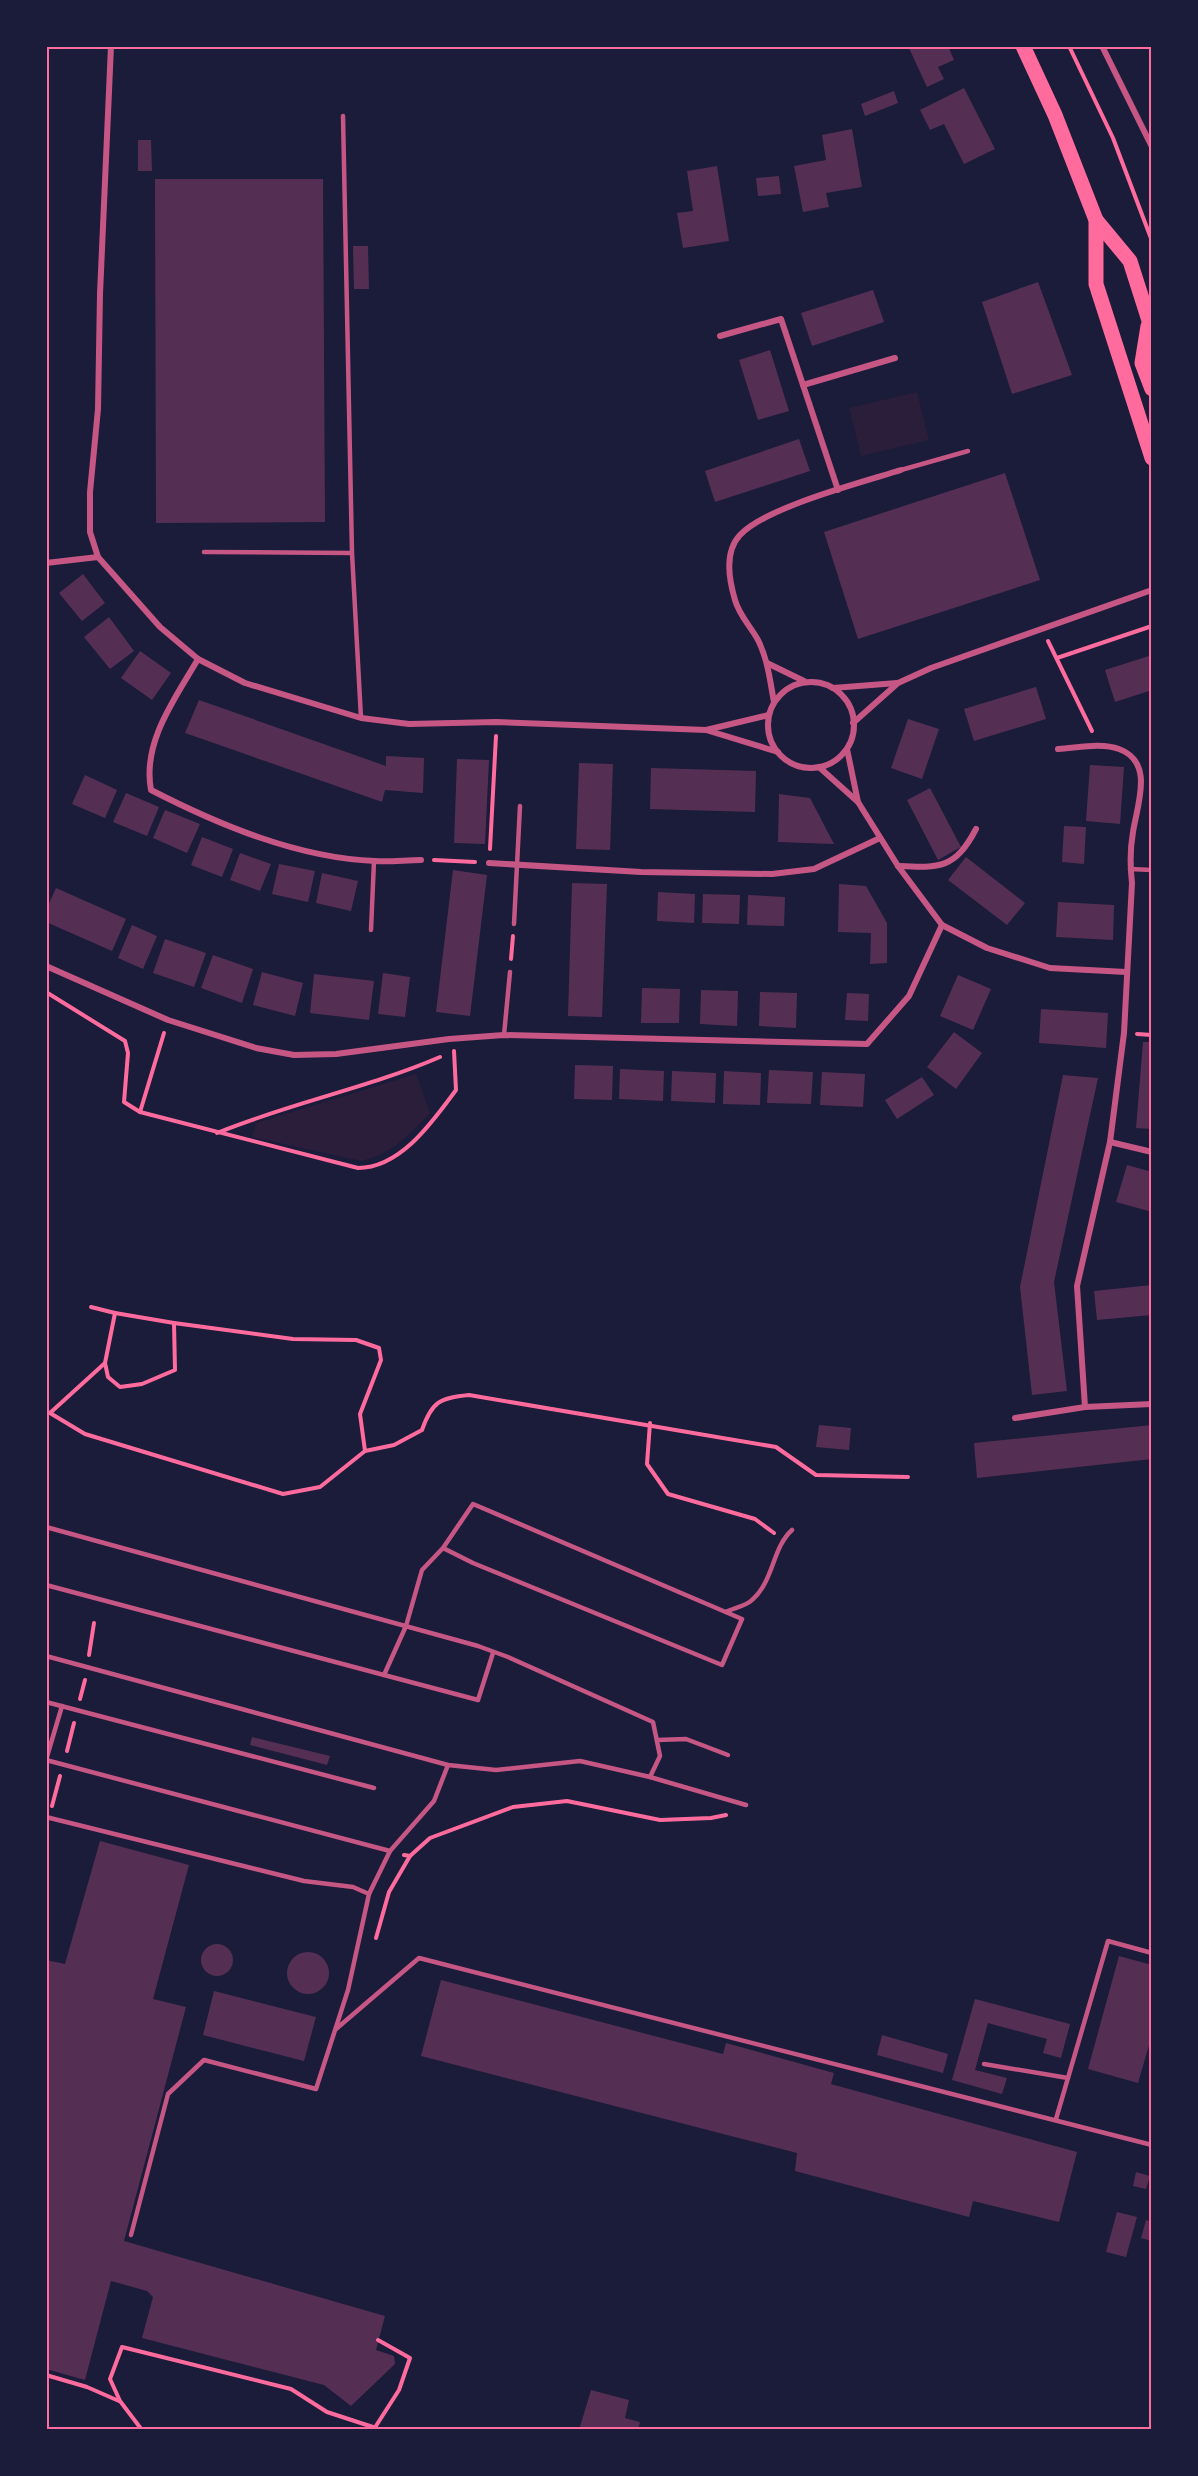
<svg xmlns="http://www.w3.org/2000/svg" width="1198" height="2476" font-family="Roboto,sans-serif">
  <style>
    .green { fill: #2a1e3b }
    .building { fill: #542f53 }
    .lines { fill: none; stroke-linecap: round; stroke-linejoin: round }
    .path { stroke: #ff6b9d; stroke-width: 4 }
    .service { stroke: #c65784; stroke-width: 4.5 }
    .minor { stroke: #c65784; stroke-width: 6 }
    .primary { stroke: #ff6b9d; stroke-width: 15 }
    .neatline { fill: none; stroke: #ff6b9d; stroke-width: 2 }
  </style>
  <rect width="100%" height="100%" fill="#1b1b3a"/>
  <g class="green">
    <polygon points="917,392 929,440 861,456 849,408"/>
    <path d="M416 1074 430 1113C409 1135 392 1154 361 1161L252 1137 256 1123Z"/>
  </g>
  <g class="building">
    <polygon points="908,46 948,46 954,60 938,67 944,79 927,87"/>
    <polygon points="964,88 995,149 964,164 944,124 930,130 920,110"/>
    <polygon points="894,91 898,103 865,116 861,104"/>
    <polygon points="852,129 862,187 826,193 829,207 803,212 794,166 826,160 822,135"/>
    <polygon points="138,140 151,140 152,171 138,171"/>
    <polygon points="717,166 729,241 683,248 677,213 693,211 687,171"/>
    <polygon points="779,176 781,194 758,196 756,178"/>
    <polygon points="155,179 323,179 325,522 156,523"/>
    <polygon points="353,246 368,246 369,289 354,289"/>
    <polygon points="1038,282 1072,375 1012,394 982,302"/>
    <polygon points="873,290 884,322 812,346 801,313"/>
    <polygon points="770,350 789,411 758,420 739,360"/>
    <polygon points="799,439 810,471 715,502 705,471"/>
    <polygon points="1005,473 1040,580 858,639 824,532"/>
    <polygon points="83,574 105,603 82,621 59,593"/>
    <polygon points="109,617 134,651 110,669 84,637"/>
    <polygon points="140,651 171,673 152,700 121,678"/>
    <polygon points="1152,655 1152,690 1115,702 1105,670"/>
    <polygon points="1036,687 1046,719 974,741 964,709"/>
    <polygon points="199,700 386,766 386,756 424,758 423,793 385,790 382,802 185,733"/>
    <polygon points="908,719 939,729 922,779 891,768"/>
    <polygon points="457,759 489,760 485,844 454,843"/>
    <polygon points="579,763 613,764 610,850 576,849"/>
    <polygon points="1090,765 1124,767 1120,824 1086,821"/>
    <polygon points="651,768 756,771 755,812 650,809"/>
    <polygon points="85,775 117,790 105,818 72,804"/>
    <polygon points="930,788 961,847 938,860 907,800"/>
    <polygon points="126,793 159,807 147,836 113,822"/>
    <polygon points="779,794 810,798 834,844 778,842"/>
    <polygon points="165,810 200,824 187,853 153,838"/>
    <polygon points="1064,826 1086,827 1084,864 1062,862"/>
    <polygon points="202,837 233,849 222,877 191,865"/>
    <polygon points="240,853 271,864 260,891 230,880"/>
    <polygon points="966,857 1025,903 1007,925 948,880"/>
    <polygon points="279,864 315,871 308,902 272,894"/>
    <polygon points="453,870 487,875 470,1016 436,1012"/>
    <polygon points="322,873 358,881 351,911 316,903"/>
    <polygon points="572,883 607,884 602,1017 568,1016"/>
    <polygon points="839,884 866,886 887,923 887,963 870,964 871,933 838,932"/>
    <polygon points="56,888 126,919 112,951 46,922 46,910"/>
    <polygon points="658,892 695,894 694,923 657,921"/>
    <polygon points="703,894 740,895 739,924 702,923"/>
    <polygon points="748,895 785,897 784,926 747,925"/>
    <polygon points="1058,902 1114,905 1113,940 1056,937"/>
    <polygon points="132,925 157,936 143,969 118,958"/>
    <polygon points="165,939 206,953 194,987 153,973"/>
    <polygon points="213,955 253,969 242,1003 201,988"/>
    <polygon points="262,972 303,983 295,1016 253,1005"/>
    <polygon points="383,973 410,977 405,1017 378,1014"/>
    <polygon points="314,974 374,981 369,1020 310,1013"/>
    <polygon points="958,975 991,989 973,1030 940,1016"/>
    <polygon points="642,988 680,989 679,1023 641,1023"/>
    <polygon points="701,990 738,991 737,1026 700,1024"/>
    <polygon points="760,992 797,993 796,1028 759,1026"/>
    <polygon points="847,993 869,994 868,1021 845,1020"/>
    <polygon points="1041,1009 1108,1013 1106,1048 1039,1043"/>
    <polygon points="954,1032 982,1053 956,1089 927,1067"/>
    <polygon points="1143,1042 1152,1042 1152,1129 1136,1128"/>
    <polygon points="575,1065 613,1066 612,1100 574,1099"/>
    <polygon points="620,1069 664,1071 663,1101 619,1099"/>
    <polygon points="769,1070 813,1072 811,1104 767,1103"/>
    <polygon points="672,1071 716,1073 715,1103 671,1101"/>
    <polygon points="724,1071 761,1073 760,1105 723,1104"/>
    <polygon points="822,1072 865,1074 863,1107 820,1105"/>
    <polygon points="1063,1075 1098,1078 1054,1282 1067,1391 1032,1395 1020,1287"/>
    <polygon points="922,1077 934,1095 897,1119 885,1100"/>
    <polygon points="1127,1165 1152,1172 1152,1212 1116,1202"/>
    <polygon points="1152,1285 1152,1315 1097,1320 1094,1291"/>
    <polygon points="819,1425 851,1428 849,1450 816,1447"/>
    <polygon points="1152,1425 1152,1459 977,1478 974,1443"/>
    <polygon points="252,1737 330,1756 327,1765 250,1745"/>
    <polygon points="100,1841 189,1865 153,1999 186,2007 124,2241 385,2316 376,2350 394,2356 395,2364 351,2406 324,2385 142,2338 153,2297 147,2291 111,2281 85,2380 46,2369 46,1960 65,1964"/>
    <circle cx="217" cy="1960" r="16"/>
    <circle cx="308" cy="1973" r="21"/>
    <polygon points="1119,1956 1152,1965 1152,2035 1138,2083 1088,2069"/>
    <polygon points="441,1980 723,2054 726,2043 834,2073 831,2084 1077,2152 1059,2222 973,2201 969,2217 795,2171 797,2153 421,2056"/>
    <polygon points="214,1991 316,2017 304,2061 203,2035"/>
    <polygon points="975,1999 1070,2024 1061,2058 1043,2053 1047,2039 988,2023 975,2070 1007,2078 1002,2094 952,2080"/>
    <polygon points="882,2035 948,2054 943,2073 877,2055"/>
    <polygon points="1136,2172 1150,2176 1146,2189 1133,2186"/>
    <polygon points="1117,2212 1137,2217 1126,2257 1106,2252"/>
    <polygon points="1146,2220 1152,2222 1152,2241 1141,2238"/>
    <polygon points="591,2390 629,2400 625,2418 640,2422 638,2430 579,2430"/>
  </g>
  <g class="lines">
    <g class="path">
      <polyline points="1069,46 1113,138 1152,241"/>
      <polyline points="1048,641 1092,731"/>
      <polyline points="1057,658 1152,626"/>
      <polyline points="490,849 496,736"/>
      <polyline points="434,860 475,862"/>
      <polyline points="511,959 513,936"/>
      <path d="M46 992 125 1041 128 1053 124 1102 140 1112 358 1168C401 1168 433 1121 456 1090L454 1051"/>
      <polyline points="1137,1034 1152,1035"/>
      <polyline points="140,1112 164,1033"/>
      <path d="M217 1133C290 1103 368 1088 440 1057"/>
      <path d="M174 1323 293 1339 356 1340 379 1348 381 1360 360 1414 365 1451 394 1445 422 1430C432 1401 440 1398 469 1395L776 1447 816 1475 908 1477"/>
      <polyline points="105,1363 108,1377 120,1387 142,1384 175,1370 174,1323 115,1313"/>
      <polyline points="46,1412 50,1413 105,1363 115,1313 91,1307"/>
      <polyline points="50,1413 85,1434 283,1494 320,1487 365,1451"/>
      <polyline points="650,1423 647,1464 668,1494 755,1519 774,1533"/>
      <polyline points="89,1655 94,1623"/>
      <polyline points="80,1699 85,1680"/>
      <polyline points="67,1751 74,1723"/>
      <polyline points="52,1806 60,1776"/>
      <polyline points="404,1855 410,1856 430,1838 513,1807 567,1801 660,1820 711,1818 726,1815"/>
      <polyline points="376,1938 389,1892 410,1856"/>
      <polyline points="46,2375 87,2387 119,2401"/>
      <polyline points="374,2429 399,2390 410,2358 378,2340"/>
      <polyline points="142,2430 120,2401 110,2379 122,2347 291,2389 327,2412 373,2427"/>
    </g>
    <g class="service">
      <polyline points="343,116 352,553 361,718"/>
      <polyline points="901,470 968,451"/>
      <polyline points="204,552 352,553"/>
      <polyline points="1130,869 1152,870"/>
      <polyline points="514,924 520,806"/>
      <polyline points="371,930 374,861"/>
      <polyline points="504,1035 510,972"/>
      <polyline points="46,1527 478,1646 508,1657 653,1722 660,1756 650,1777"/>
      <polyline points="46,1585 478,1700 493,1653"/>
      <path d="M726 1612C734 1608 746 1606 752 1600 774 1581 772 1548 792 1530"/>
      <polyline points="46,1656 448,1765 496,1770 580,1761 650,1777 746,1805"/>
      <polyline points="384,1675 406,1626 422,1570 443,1548 473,1504 742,1619 722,1665 473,1563 443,1548"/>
      <polyline points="46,1702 374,1788"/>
      <polyline points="657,1740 686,1739 728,1755"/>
      <polyline points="46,1760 390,1851"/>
      <polyline points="46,1760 62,1706"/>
      <polyline points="46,1817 304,1881 353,1887 369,1894"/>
      <polyline points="336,2029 419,1958 1152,2145"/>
      <polyline points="984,2064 1068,2078"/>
      <polyline points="1056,2119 1108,1941 1152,1953"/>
      <polyline points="131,2235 168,2094 204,2060 316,2089 348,1990 369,1894 390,1851 434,1801 448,1765"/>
    </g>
    <g class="minor">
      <polyline points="111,46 100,294 98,409 90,492 90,532 98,557 160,627 198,659 245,683 361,718 409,724 496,722 706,730 769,715"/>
      <polyline points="1102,46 1152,147"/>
      <polyline points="720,336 781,319 838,490"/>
      <polyline points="803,385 895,358"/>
      <polyline points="46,563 98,557"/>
      <path d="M198 659C175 699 142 742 151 790 219 825 298 858 375 861 390 862 406 860 421 860"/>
      <polyline points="767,663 804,681"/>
      <circle cx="811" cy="725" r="43"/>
      <polyline points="833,688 897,683"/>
      <path d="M774 702C770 681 768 660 758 640 751 627 739 615 735 600 729 580 724 552 740 535 766 507 863 482 901 470"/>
      <polyline points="853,723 898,683 931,668 1152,590"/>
      <polyline points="706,730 778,752"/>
      <polyline points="847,749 858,802"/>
      <path d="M1058 749C1077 748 1101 742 1119 749 1155 762 1137 805 1133 832 1130 849 1130 866 1132 883L1124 1033 1110 1142 1077 1286 1085 1407"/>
      <polyline points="819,767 858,802 898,866 942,925 987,948 1050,968 1126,972"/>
      <polyline points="489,863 641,872 772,874 814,869 880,838"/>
      <path d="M898 866C940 868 955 869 976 829"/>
      <polyline points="46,966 168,1020 256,1048 294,1055 336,1054 449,1039 504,1035 867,1044 909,996 942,925"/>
      <polyline points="1110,1142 1152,1152"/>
      <polyline points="1015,1418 1085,1407 1152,1404"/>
    </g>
    <g class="primary">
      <polyline points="1023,46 1055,115 1096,220 1096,284 1152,458"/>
      <polyline points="1096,220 1130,261 1152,330"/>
      <polyline points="1148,326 1142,363 1152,389"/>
    </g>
  </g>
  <rect width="1198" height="2476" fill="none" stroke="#1b1b3a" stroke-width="96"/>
  <rect x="48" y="48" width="1102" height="2380" class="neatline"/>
</svg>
